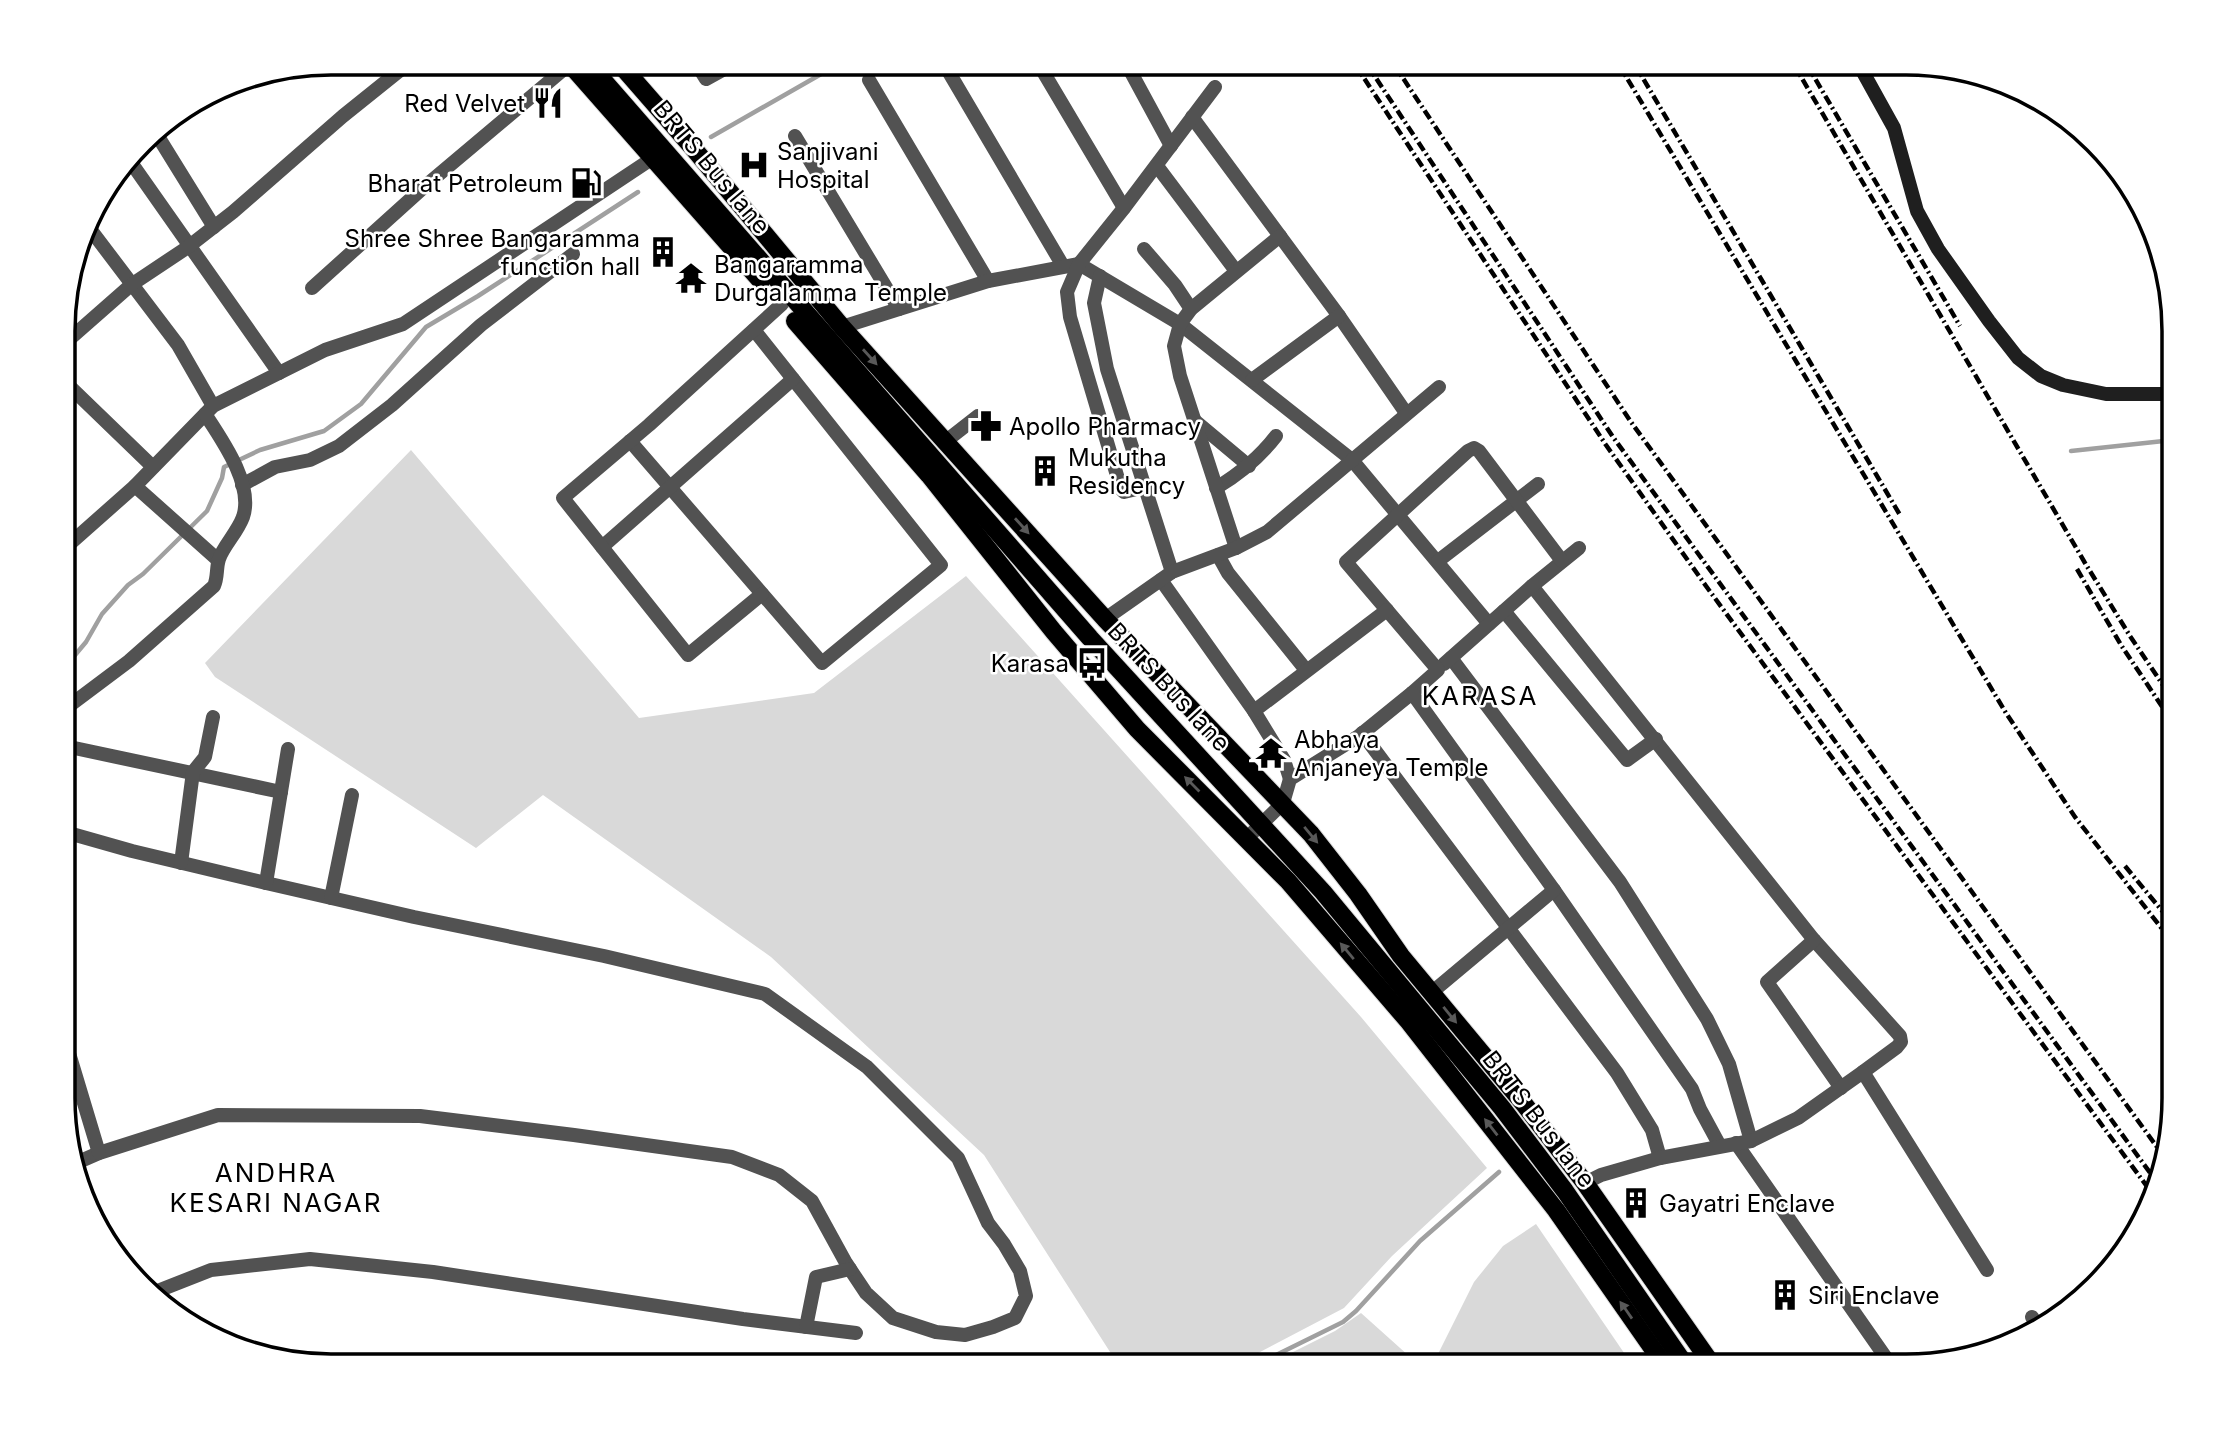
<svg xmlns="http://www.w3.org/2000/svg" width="2237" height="1429" font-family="Inter,sans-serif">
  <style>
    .green { fill: #d9d9d9 }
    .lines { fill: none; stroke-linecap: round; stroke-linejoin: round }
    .stream { stroke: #a0a0a0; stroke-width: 4.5 }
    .primary-casing { stroke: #dbdbdb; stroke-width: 20 }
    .street { stroke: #525252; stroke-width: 14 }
    .secondary { stroke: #1f1f1f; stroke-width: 14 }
    .primary { stroke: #000; stroke-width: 18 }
    .rail { stroke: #000; stroke-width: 4.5; stroke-dasharray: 10 3.5 2 3.5; stroke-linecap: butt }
    .oneway { fill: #595959 }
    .labels { text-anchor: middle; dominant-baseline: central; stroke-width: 5; stroke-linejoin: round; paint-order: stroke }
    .poi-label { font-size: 24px; fill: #000; stroke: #fff; text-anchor: start }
    .street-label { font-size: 24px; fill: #000; stroke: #fff }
    .neighbourhood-label { font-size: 26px; letter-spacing: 2px; fill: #000; stroke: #fff }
    .rim { fill: none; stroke: #000; stroke-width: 3.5 }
  </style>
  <rect width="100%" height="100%" fill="#fff"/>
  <g class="green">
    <polygon points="411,450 639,718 814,693 966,576 1361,1017 1487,1168 1392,1256 1344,1308 1237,1364 1204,1357 1148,1366 1119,1366 984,1155 771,957 543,795 476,848 215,677 205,663"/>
    <polygon points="1536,1224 1633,1366 1432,1366 1474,1282 1503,1246"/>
    <polygon points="1361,1313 1419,1365 1265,1366 1335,1331"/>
  </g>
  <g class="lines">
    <g class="stream">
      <polyline points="711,137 830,69 846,63"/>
      <polyline points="2071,451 2173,440"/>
      <polyline points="65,667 86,642 102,614 128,585 143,574 207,511 222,478 224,467 260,450 324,431 361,404 426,327 478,296 638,192"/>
      <polyline points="1195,1366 1204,1362 1214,1366"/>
      <polyline points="1254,1366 1343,1322 1356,1311 1420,1241 1499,1172"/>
    </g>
    <defs>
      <g id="primary">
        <polyline points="569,63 761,281"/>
        <polyline points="588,63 1090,638 1323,892 1502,1108 1565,1191 1686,1366"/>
        <polyline points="619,63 694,149 842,327 1105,619 1311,834 1358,894 1401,956 1524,1104 1585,1183 1713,1366"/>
        <polyline points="795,321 929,475 1054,632 1137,729 1288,881 1409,1022 1556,1210 1665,1366"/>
      </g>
    </defs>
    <use href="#primary" class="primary-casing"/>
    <g class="street">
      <polyline points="696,63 706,79 735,63"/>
      <polyline points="1038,63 1124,208"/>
      <polyline points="1126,63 1171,146"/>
      <polyline points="947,69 1063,266"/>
      <polyline points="869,80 988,281"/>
      <polyline points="1192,117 1339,316 1406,413"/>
      <polyline points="154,130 214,227"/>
      <polyline points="795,136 899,309 988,281 1079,264 1180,324 1352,460 1489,624"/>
      <polyline points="130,161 279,373"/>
      <polyline points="1157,166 1236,271"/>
      <polyline points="87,225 178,345 213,406"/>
      <polyline points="1144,249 1175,285 1191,309"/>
      <polyline points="1100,276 1094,303 1107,369 1172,572"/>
      <polyline points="312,288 424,187 570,64"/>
      <polyline points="842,327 899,309"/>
      <polyline points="65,343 131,285 188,247 233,212 343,116 409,63"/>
      <polyline points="1252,380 1339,316"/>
      <polyline points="65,382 153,467"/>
      <polyline points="1194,420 1249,466"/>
      <polyline points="630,441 822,663 941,565 754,330"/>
      <polyline points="946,441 978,416"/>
      <polyline points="242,485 275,467 310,460 339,446 392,405 481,325 573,254"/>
      <polyline points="135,486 218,560"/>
      <polyline points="1145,487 1124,492 1121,489 1070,317 1067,292 1079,264 1124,208 1215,87"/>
      <path d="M1216 488C1241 473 1259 458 1276 436"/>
      <polyline points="602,547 793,379"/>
      <polyline points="65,548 135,486 213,406 325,350 403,324 653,158"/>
      <polyline points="1236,548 1180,376 1174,346 1180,324 1191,309 1280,236"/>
      <polyline points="1218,555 1228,573 1306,670"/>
      <polyline points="1438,561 1538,484"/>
      <polyline points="1161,580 1254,711 1284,760 1290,779"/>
      <polyline points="1532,586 1814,940 1900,1036 1901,1042 1897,1047 1863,1072"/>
      <polyline points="762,594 688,655 563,498 649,425 782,304"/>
      <polyline points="1504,611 1627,760 1656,739"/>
      <polyline points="1105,619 1172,572 1236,548 1267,532 1439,387"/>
      <polyline points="1451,658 1620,882 1707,1019 1729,1064 1751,1141"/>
      <polyline points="1444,664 1532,586 1579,548"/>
      <polyline points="1412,693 1438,670 1346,562 1468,451 1474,448 1479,451 1562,561"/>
      <path d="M65 709 129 661 214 586C218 577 216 568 219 559 224 545 237 533 243 517 254 485 222 440 205 414"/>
      <polyline points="1254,711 1387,610"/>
      <polyline points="1362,733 1617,1073 1652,1130 1660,1158"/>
      <polyline points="65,746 281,792"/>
      <polyline points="65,832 132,851 266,883 414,917 604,956 765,994 867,1067 958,1158 988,1223 1004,1244 1020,1271 1026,1296 1015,1318 993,1327 965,1335 936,1332 893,1318 866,1293 846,1263 812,1201 779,1175 732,1157 574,1135 420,1116 218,1115 99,1153 76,1163"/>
      <polyline points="1247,838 1283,803 1290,779 1359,736 1412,693 1554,890 1692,1089 1700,1109 1720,1146"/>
      <polyline points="181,863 193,772 205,757 213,717"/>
      <polyline points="266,883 288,749"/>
      <polyline points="331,898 352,795"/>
      <polyline points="1814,940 1767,982 1841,1088"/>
      <polyline points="1431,993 1554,890"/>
      <polyline points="65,1040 99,1153"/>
      <polyline points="1736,1143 1891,1365"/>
      <polyline points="1585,1183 1601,1175 1660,1158 1751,1141 1798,1118 1863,1072 1987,1270"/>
      <polyline points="155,1292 211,1270 310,1259 433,1272 743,1319 856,1333"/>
      <polyline points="2032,1317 2040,1330"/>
      <polyline points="806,1327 816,1277 850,1269"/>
    </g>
    <polyline class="secondary" points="1858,63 1894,128 1917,211 1938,249 1989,321 2018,358 2041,376 2063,385 2106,394 2173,394"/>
    <use href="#primary" class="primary"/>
    <g class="rail">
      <polyline points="1354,63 1606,445 1706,586 2154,1196"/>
      <polyline points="1366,63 1613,437 2159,1185"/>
      <polyline points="1393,63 1631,422 2165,1158"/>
      <polyline points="1618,63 2006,713 2075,817 2173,943"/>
      <polyline points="1634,63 1900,515"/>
      <polyline points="1793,63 2085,563 2130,636 2173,700"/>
      <polyline points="1806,63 1960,326"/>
      <polyline points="2077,569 2121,645 2173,723"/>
      <polyline points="2125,866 2173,924"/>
    </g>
  </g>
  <defs><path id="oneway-solid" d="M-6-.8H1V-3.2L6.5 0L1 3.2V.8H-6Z" transform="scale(1.75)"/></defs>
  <g class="oneway">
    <use href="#oneway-solid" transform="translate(870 357) rotate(48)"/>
    <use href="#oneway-solid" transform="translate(1022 526) rotate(48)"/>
    <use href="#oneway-solid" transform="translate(1192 784) rotate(-135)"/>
    <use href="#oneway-solid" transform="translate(1311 835) rotate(50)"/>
    <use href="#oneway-solid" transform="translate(1347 951) rotate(-130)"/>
    <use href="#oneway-solid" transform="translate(1450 1015) rotate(51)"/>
    <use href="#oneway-solid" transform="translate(1491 1127) rotate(-128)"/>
    <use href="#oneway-solid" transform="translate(1626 1310) rotate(-125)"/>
  </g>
  <defs>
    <symbol id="restaurant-bare" viewBox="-9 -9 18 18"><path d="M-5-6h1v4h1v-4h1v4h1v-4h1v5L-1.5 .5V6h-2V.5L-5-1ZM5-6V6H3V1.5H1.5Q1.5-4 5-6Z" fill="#000" stroke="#fff" stroke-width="2.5" paint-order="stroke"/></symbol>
    <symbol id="hospital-bare" viewBox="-9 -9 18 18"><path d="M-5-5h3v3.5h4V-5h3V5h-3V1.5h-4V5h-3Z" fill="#000" stroke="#fff" stroke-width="2.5" paint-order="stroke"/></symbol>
    <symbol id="fuel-bare" viewBox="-9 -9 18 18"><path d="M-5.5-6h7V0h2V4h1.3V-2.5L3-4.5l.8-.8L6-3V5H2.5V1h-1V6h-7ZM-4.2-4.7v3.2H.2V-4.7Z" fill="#000" stroke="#fff" stroke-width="2.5" paint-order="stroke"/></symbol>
    <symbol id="building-bare" viewBox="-9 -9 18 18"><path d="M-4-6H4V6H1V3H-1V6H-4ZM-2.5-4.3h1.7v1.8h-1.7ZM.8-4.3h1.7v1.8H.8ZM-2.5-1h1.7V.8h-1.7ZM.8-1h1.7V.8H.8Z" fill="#000" stroke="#fff" stroke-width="2.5" paint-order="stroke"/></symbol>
    <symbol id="temple-bare" viewBox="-9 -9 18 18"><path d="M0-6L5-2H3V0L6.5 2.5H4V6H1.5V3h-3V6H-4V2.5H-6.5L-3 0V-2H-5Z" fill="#000" stroke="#fff" stroke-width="2.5" paint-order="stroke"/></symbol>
    <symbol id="pharmacy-bare" viewBox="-9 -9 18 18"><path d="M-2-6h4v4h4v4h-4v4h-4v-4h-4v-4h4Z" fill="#000" stroke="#fff" stroke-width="2.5" paint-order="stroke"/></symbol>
    <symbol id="bus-bare" viewBox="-9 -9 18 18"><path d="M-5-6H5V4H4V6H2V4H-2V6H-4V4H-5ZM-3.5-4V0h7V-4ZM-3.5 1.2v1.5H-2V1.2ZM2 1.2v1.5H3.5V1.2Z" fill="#000" stroke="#fff" stroke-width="2.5" paint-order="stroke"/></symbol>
  </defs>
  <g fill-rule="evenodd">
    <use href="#restaurant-bare" x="526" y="81" width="44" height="44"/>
    <use href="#hospital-bare" x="732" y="143" width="44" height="44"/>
    <use href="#fuel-bare" x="564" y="161" width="44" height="44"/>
    <use href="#building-bare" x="641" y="230" width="44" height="44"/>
    <use href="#temple-bare" x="669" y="256" width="44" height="44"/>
    <use href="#pharmacy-bare" x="964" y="404" width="44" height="44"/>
    <use href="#building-bare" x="1023" y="449" width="44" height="44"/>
    <use href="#bus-bare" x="1070" y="641" width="44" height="44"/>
    <use href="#temple-bare" x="1249" y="731" width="44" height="44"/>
    <use href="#building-bare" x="1614" y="1181" width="44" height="44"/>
    <use href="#building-bare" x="1763" y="1273" width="44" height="44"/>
  </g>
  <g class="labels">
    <g class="poi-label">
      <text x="525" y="103" text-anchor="end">Red Velvet</text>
      <text x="777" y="151">Sanjivani<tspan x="777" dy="28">Hospital</tspan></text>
      <text x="563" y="183" text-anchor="end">Bharat Petroleum</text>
      <text x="640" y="238" text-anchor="end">Shree Shree Bangaramma<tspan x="640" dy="28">function hall</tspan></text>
      <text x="714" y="264">Bangaramma<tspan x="714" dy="28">Durgalamma Temple</tspan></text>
      <text x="1009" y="426">Apollo Pharmacy</text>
      <text x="1068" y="457">Mukutha<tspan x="1068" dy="28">Residency</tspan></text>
      <text x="1069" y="663" text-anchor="end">Karasa</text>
      <text x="1294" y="739">Abhaya<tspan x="1294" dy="28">Anjaneya Temple</tspan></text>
      <text x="1659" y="1203">Gayatri Enclave</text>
      <text x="1808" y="1295">Siri Enclave</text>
    </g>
    <g class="street-label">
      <text transform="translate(712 167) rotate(50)">BRTS Bus lane</text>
      <text transform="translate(1169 687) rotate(47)">BRTS Bus lane</text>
      <text transform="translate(1539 1119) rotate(52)">BRTS Bus lane</text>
    </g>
    <g class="neighbourhood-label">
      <text x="1480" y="695">KARASA</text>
      <text x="276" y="1172">ANDHRA<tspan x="276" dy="30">KESARI NAGAR</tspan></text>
    </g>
  </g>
  <path d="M0 0H2237V1429H0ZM331 75H1906A256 256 0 0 1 2162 331V1098A256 256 0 0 1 1906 1354H331A256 256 0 0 1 75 1098V331A256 256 0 0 1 331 75Z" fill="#fff" fill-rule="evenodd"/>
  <path class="rim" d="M331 75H1906A256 256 0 0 1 2162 331V1098A256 256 0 0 1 1906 1354H331A256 256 0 0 1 75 1098V331A256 256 0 0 1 331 75Z"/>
</svg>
